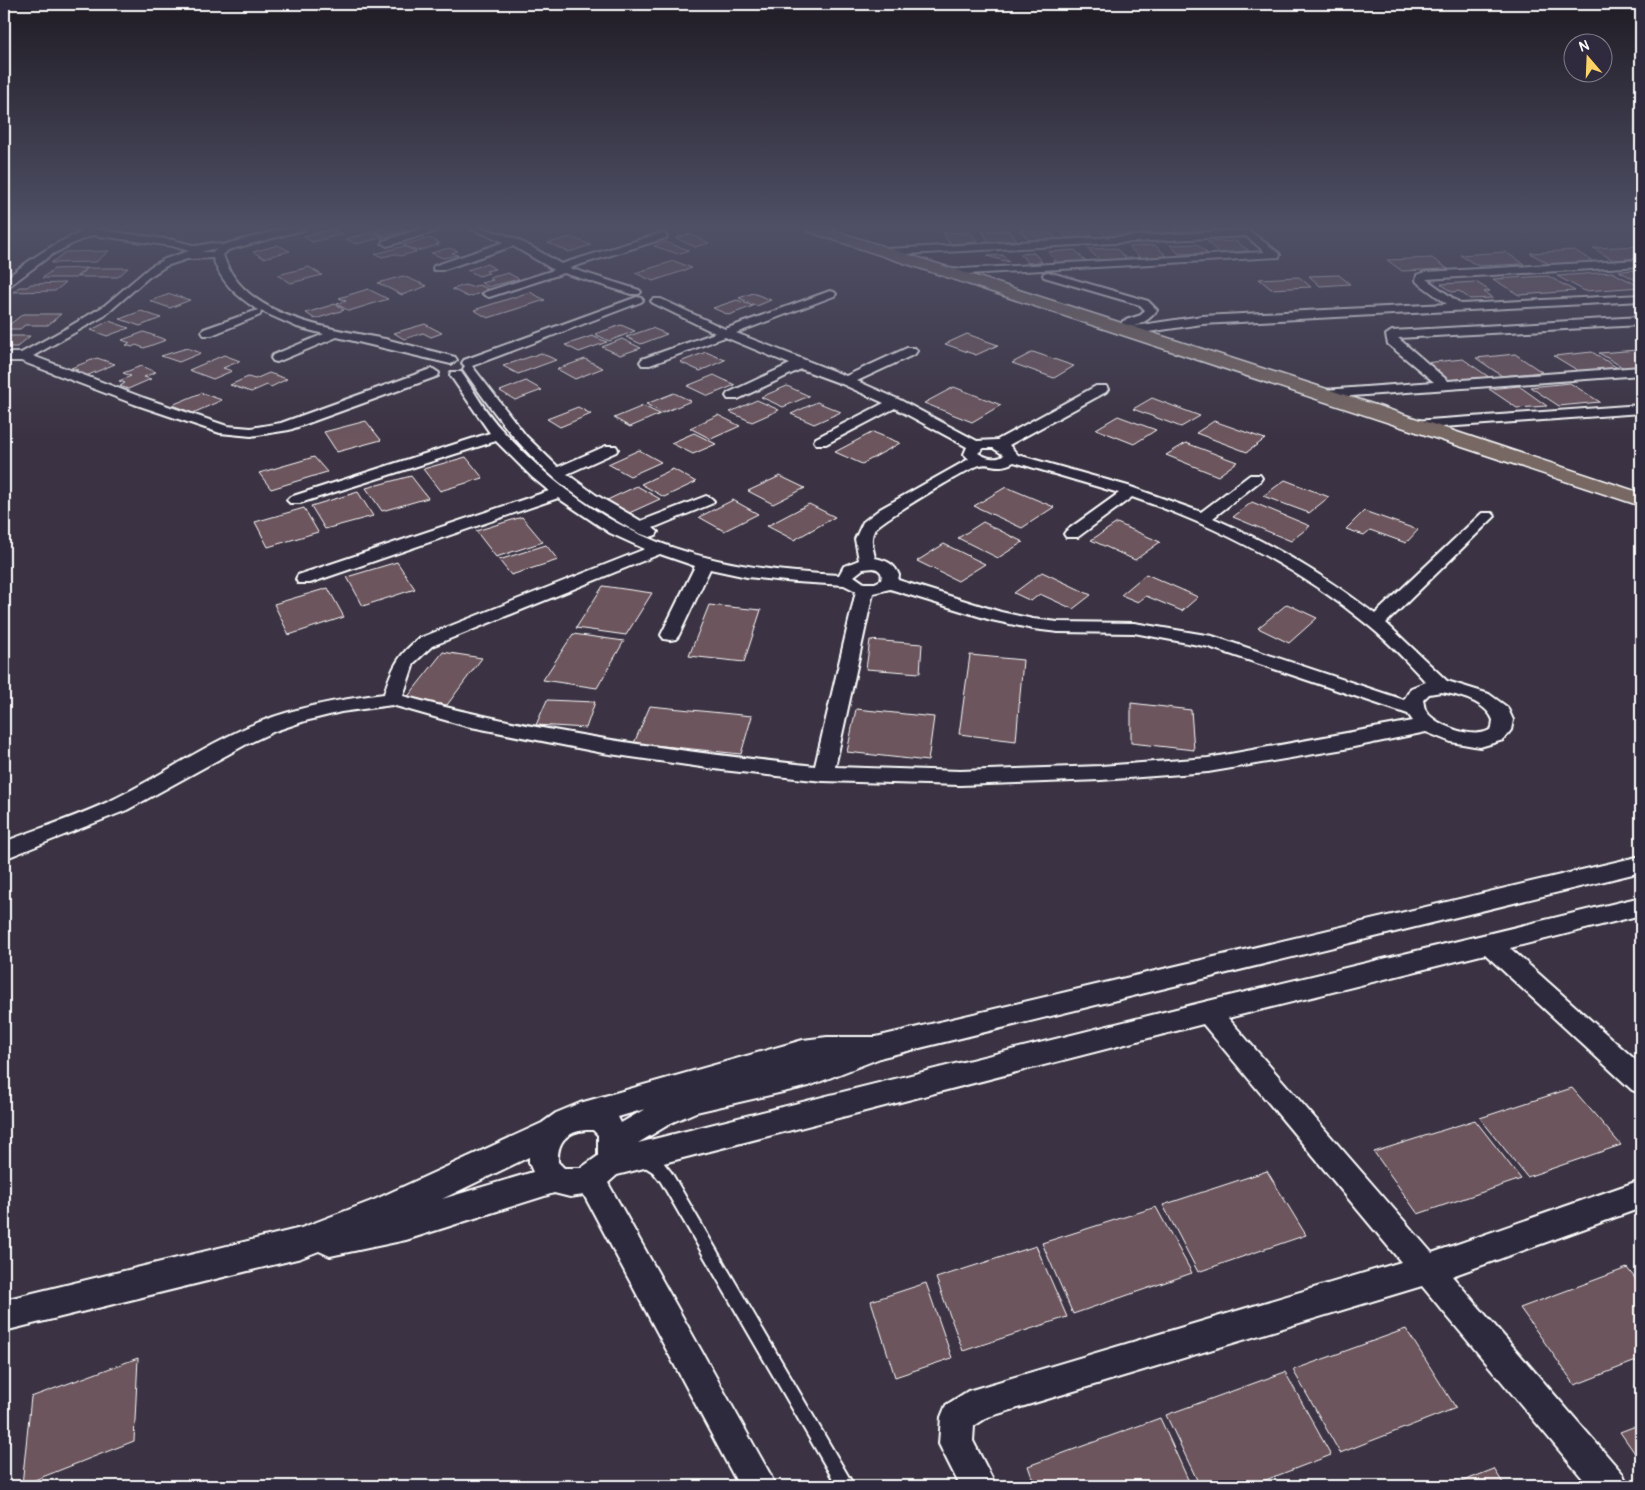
<svg xmlns="http://www.w3.org/2000/svg" width="1645" height="1490" font-family="Pangolin,sans-serif">
  <style>
    .building { fill: #6c555d; stroke: #fff }
    .lines { fill: none; stroke-linecap: round; stroke-linejoin: round }
    .service-casing { stroke: #fff; stroke-width: 4 }
    .minor-casing { stroke: #fff; stroke-width: 4 }
    .primary-casing { stroke: #fff; stroke-width: 3 }
    .service { fill: #2f2a3d; fill-rule: evenodd }
    .minor { fill: #2f2a3d; fill-rule: evenodd }
    .primary { fill: #776864; fill-rule: evenodd }
  </style>
  <rect width="100%" height="100%" fill="#3b3343"/>
  <filter id="ink" filterUnits="userSpaceOnUse"><feTurbulence type="fractalNoise" baseFrequency=".02" numOctaves="2"/><feDisplacementMap in="SourceGraphic" scale="10" xChannelSelector="R" yChannelSelector="G"/><feConvolveMatrix kernelMatrix="1 2 1 2 8 2 1 2 1" color-interpolation-filters="sRGB"/></filter>
  <g filter="url(#ink)">
    <g class="building">
      <polygon points="388,228 401,228 407,231 386,236 375,231"/>
      <polygon points="1047,228 1056,239 1029,240 1020,230"/>
      <polygon points="1057,228 1085,228 1093,236 1067,238"/>
      <polygon points="1097,228 1124,228 1131,235 1105,236"/>
      <polygon points="1136,228 1164,228 1169,233 1143,234"/>
      <polygon points="1174,228 1201,228 1205,231 1179,233"/>
      <polygon points="333,229 343,234 312,242 303,236"/>
      <polygon points="1008,230 1017,240 989,242 982,231"/>
      <polygon points="373,232 384,237 356,244 346,239"/>
      <polygon points="970,232 978,242 950,244 943,233"/>
      <polygon points="690,234 709,243 695,247 676,238"/>
      <polygon points="571,237 591,245 569,252 548,243"/>
      <polygon points="429,238 440,243 436,244 439,245 417,251 403,245"/>
      <polygon points="1236,241 1249,251 1219,253 1207,242"/>
      <polygon points="665,242 689,250 678,254 654,246"/>
      <polygon points="1197,244 1207,253 1179,254 1170,245"/>
      <polygon points="278,245 290,251 264,258 253,252"/>
      <polygon points="1155,245 1167,256 1140,258 1129,247"/>
      <polygon points="404,246 416,252 400,256 395,254 382,257 375,254"/>
      <polygon points="1641,246 1641,258 1613,260 1593,248"/>
      <polygon points="449,248 458,251 452,253 458,255 443,258 431,253"/>
      <polygon points="1116,248 1127,259 1099,260 1088,249"/>
      <polygon points="1075,250 1086,262 1057,263 1048,252"/>
      <polygon points="1574,250 1594,262 1549,264 1530,253"/>
      <polygon points="109,251 96,262 51,263 65,252"/>
      <polygon points="1505,252 1524,264 1478,266 1460,255"/>
      <polygon points="1034,253 1042,262 1028,263 1020,254"/>
      <polygon points="1003,255 1009,262 987,256"/>
      <polygon points="1432,258 1448,269 1402,271 1387,260"/>
      <polygon points="674,261 692,268 653,281 635,273"/>
      <polygon points="487,264 495,269 486,271 489,273 479,276 467,270"/>
      <polygon points="309,267 322,275 291,283 278,275"/>
      <polygon points="86,268 75,278 42,278 54,269"/>
      <polygon points="88,268 128,268 118,277 77,277"/>
      <polygon points="1641,270 1641,283 1619,271"/>
      <polygon points="1612,272 1641,287 1585,291 1557,276"/>
      <polygon points="508,273 519,279 488,287 481,283 493,280 489,278"/>
      <polygon points="1339,275 1350,284 1320,286 1309,276"/>
      <polygon points="403,276 427,286 402,295 378,283"/>
      <polygon points="1548,276 1575,291 1519,295 1493,279"/>
      <polygon points="1299,277 1311,287 1271,289 1259,279"/>
      <polygon points="1476,282 1490,291 1484,292 1493,298 1470,299 1459,291 1452,292 1441,284"/>
      <polygon points="65,283 55,291 13,292 19,287 27,287 31,284"/>
      <polygon points="465,285 471,287 479,285 490,290 468,297 452,289"/>
      <polygon points="368,289 388,299 349,311 337,304 346,301 339,298"/>
      <polygon points="530,292 545,300 488,318 474,310"/>
      <polygon points="753,293 771,300 757,306 739,298"/>
      <polygon points="170,294 190,300 170,308 150,301"/>
      <polygon points="737,300 753,306 729,315 713,308"/>
      <polygon points="335,304 344,310 315,319 306,313"/>
      <polygon points="141,311 161,318 140,326 120,319"/>
      <polygon points="23,314 61,314 48,325 25,325 20,329 4,329"/>
      <polygon points="109,321 129,328 107,336 91,330"/>
      <polygon points="425,324 442,333 431,337 423,333 404,339 394,333"/>
      <polygon points="621,325 635,331 609,341 595,334"/>
      <polygon points="652,328 667,334 641,344 626,337"/>
      <polygon points="144,332 166,340 144,348 136,345 132,347 126,345 130,343 122,340"/>
      <polygon points="967,334 998,345 976,355 945,344"/>
      <polygon points="4,336 30,336 17,347 4,347"/>
      <polygon points="592,336 607,342 579,352 565,345"/>
      <polygon points="622,339 641,348 620,355 602,347"/>
      <polygon points="187,348 201,353 179,362 161,356"/>
      <polygon points="1637,350 1641,352 1641,370 1629,371 1599,353"/>
      <polygon points="706,352 725,360 700,371 680,362"/>
      <polygon points="1033,352 1074,366 1054,378 1012,363"/>
      <polygon points="1592,352 1621,370 1582,373 1554,356"/>
      <polygon points="541,353 556,360 518,374 503,366"/>
      <polygon points="1515,354 1542,372 1502,376 1476,358"/>
      <polygon points="224,355 240,361 223,368 232,371 213,379 189,370"/>
      <polygon points="97,358 115,364 86,376 74,372 78,370 71,368"/>
      <polygon points="585,359 603,368 575,379 557,369"/>
      <polygon points="1463,359 1489,377 1448,380 1424,363"/>
      <polygon points="141,366 156,372 144,377 151,379 128,389 120,386 125,383 119,381 131,376 123,373"/>
      <polygon points="269,373 287,379 271,387 267,385 251,392 230,385 248,377 255,379"/>
      <polygon points="714,375 735,385 708,396 687,386"/>
      <polygon points="526,381 542,390 515,400 500,391"/>
      <polygon points="1570,383 1600,402 1559,406 1530,387"/>
      <polygon points="787,386 809,396 783,407 761,397"/>
      <polygon points="1519,386 1547,406 1517,408 1489,389"/>
      <polygon points="954,387 1001,405 972,422 924,403"/>
      <polygon points="201,393 222,400 193,413 172,405"/>
      <polygon points="674,393 691,401 662,413 646,404"/>
      <polygon points="1152,398 1200,416 1181,427 1133,409"/>
      <polygon points="757,400 779,410 752,422 730,412"/>
      <polygon points="817,402 841,412 814,424 791,414"/>
      <polygon points="643,406 660,414 630,427 614,418"/>
      <polygon points="578,407 591,414 560,427 547,419"/>
      <polygon points="718,415 740,426 711,439 690,428"/>
      <polygon points="1118,416 1156,430 1134,444 1096,429"/>
      <polygon points="366,421 381,440 337,452 324,432"/>
      <polygon points="1214,421 1265,439 1247,452 1196,433"/>
      <polygon points="873,432 900,443 862,464 835,452"/>
      <polygon points="694,433 716,444 693,454 671,443"/>
      <polygon points="1186,443 1237,462 1218,476 1166,455"/>
      <polygon points="639,450 661,462 630,476 608,464"/>
      <polygon points="314,457 327,472 271,489 259,473"/>
      <polygon points="466,457 483,478 440,491 423,469"/>
      <polygon points="673,469 696,482 664,497 641,484"/>
      <polygon points="411,476 428,498 382,511 366,488"/>
      <polygon points="780,476 805,488 773,504 748,491"/>
      <polygon points="1285,480 1329,497 1309,513 1263,496"/>
      <polygon points="637,486 660,499 627,514 605,501"/>
      <polygon points="1006,487 1054,507 1022,528 974,506"/>
      <polygon points="358,492 373,516 325,529 311,506"/>
      <polygon points="733,500 758,514 724,531 699,517"/>
      <polygon points="1252,502 1310,526 1291,541 1233,517"/>
      <polygon points="809,504 835,517 794,540 767,526"/>
      <polygon points="304,508 318,532 268,547 255,522"/>
      <polygon points="1364,511 1418,530 1406,543 1370,530 1364,535 1346,529"/>
      <polygon points="522,517 543,542 496,557 476,531"/>
      <polygon points="983,522 1023,542 998,558 958,538"/>
      <polygon points="1117,523 1160,542 1135,560 1091,540"/>
      <polygon points="944,544 985,564 958,581 917,561"/>
      <polygon points="546,545 558,560 511,575 499,560"/>
      <polygon points="397,562 415,589 363,606 347,577"/>
      <polygon points="1042,572 1091,595 1073,609 1040,594 1031,601 1014,593"/>
      <polygon points="1146,574 1198,597 1182,611 1146,596 1138,602 1121,595"/>
      <polygon points="603,586 652,593 626,635 576,628"/>
      <polygon points="328,588 344,617 289,635 274,604"/>
      <polygon points="1287,604 1317,618 1289,643 1258,628"/>
      <polygon points="709,605 761,610 744,662 689,656"/>
      <polygon points="573,634 624,641 597,688 543,680"/>
      <polygon points="870,640 922,644 920,673 866,669"/>
      <polygon points="443,652 482,658 447,705 406,699"/>
      <polygon points="970,655 1023,660 1016,741 959,734"/>
      <polygon points="547,700 595,702 586,728 536,725"/>
      <polygon points="1131,703 1191,710 1194,750 1131,743"/>
      <polygon points="650,706 752,716 741,754 634,743"/>
      <polygon points="856,709 934,717 928,761 847,752"/>
      <polygon points="1572,1088 1621,1145 1527,1177 1480,1118"/>
      <polygon points="1475,1120 1521,1179 1418,1214 1374,1152"/>
      <polygon points="1267,1171 1306,1235 1198,1272 1163,1205"/>
      <polygon points="1156,1207 1192,1273 1073,1314 1042,1243"/>
      <polygon points="1036,1246 1067,1317 963,1351 936,1278"/>
      <polygon points="1627,1268 1641,1286 1641,1359 1575,1385 1520,1308"/>
      <polygon points="926,1283 952,1358 895,1377 871,1301"/>
      <polygon points="1406,1329 1456,1408 1340,1453 1293,1370"/>
      <polygon points="138,1358 134,1441 22,1485 31,1397"/>
      <polygon points="1285,1372 1331,1455 1250,1486 1200,1486 1166,1415"/>
      <polygon points="1160,1418 1191,1486 1035,1486 1028,1466"/>
      <polygon points="1641,1424 1641,1462 1620,1432"/>
      <polygon points="1494,1469 1505,1486 1451,1486"/>
    </g>
    <g class="lines">
      <defs>
        <polygon id="service" points="644,1151 663,1162 671,1172 854,1486 837,1486 661,1182 653,1172 639,1163 637,1158 639,1153"/>
        <g id="minor">
          <path d="M73 228H96L100 230 173 240 196 246 212 243 222 245 287 228H304L303 230 228 250 223 255C243 318 329 328 385 339 408 345 432 351 455 357L457 360 451 364 337 337 277 362 273 361 271 358 273 355 324 334 297 327 261 311 260 315 212 335H204L202 332 204 329 258 310C237 296 221 283 213 258L187 259 166 266 149 277 104 316 33 356 144 398 227 426 251 428 281 423 428 370 433 369 439 373 438 376 289 430 251 436 220 433 134 404 21 361H4V353H21L67 328 104 306 150 267 165 259 189 251 172 246 93 235 74 243 51 255 8 287 4 288V280C28 261 53 243 82 232ZM212 249 217 250 212 252H201Z"/>
          <polygon points="424,228 439,228 438,230 391,245 387,246 382,243 383,241"/>
          <path d="M470 228C503 228 533 248 561 264L658 234 662 233 667 236 666 238 569 268 639 290 641 292 639 294H631L564 273 489 297 483 294 485 292 554 270 513 246 442 270H434L433 268 434 266 504 242Z"/>
          <polygon points="1248,230 1279,253 1280,255 1279,257 948,275 943,272 944,270 1265,252 1246,236 887,255 882,252 887,249"/>
          <polygon points="1641,260 1641,266 1426,279 1461,304 1641,295 1641,301 1202,324 1128,335 1122,331 1128,327 1202,316 1447,304 1417,282 1416,280 1417,275 1426,272"/>
          <path d="M1048 272 1148 301 1157 310C1150 320 1135 329 1123 327L1121 324 1123 321 1141 315 1145 310 1140 305 1044 277 1043 275 1044 273Z"/>
          <path d="M830 291 834 292 836 294 834 296 736 333 846 376 907 348H915L917 351 915 354 857 381 900 400 977 441 997 440 1096 386H1106L1108 389 1106 392 1009 445 1018 455 1128 486 1201 512 1250 475H1260L1262 478 1260 481 1213 518C1271 543 1325 576 1375 614L1482 513H1492L1495 516 1492 519 1386 623 1447 681 1489 694 1507 707 1513 720 1511 730 1503 740 1480 747 1451 742 1426 732 1344 749 1208 772 1101 780 960 785 823 781 722 770 603 753 466 726 392 705 341 712 305 721 275 731 245 745 127 810 4 859V842C40 828 79 816 114 799 163 775 210 741 262 721 301 706 342 699 384 694 391 670 399 653 420 638L645 549 610 533 558 498 310 583H298L296 579 298 575 549 491 532 477 496 441 300 503H290L287 500 290 497 490 433 450 375 451 372H461C475 392 486 414 503 431 601 538 696 568 839 575L844 566 859 560 855 539 863 522 880 509 969 459 964 454 967 447 895 408 826 444H816L814 441 816 438 884 403 842 384 801 369 738 399H728L726 396 728 393 790 364 725 337 650 365H642L640 362 642 359 715 333 653 303 651 301 653 299H661L725 329ZM984 448H993L1004 455C998 461 985 458 978 453ZM1014 462 1119 493 1066 531 1064 534 1066 537H1078L1132 497C1218 526 1300 569 1369 626 1390 643 1408 663 1426 682L1411 688 1404 700 1212 636 1134 623 1058 622 1033 619 1001 612 898 580 899 575C894 563 887 561 875 558 873 547 869 539 875 529 880 521 970 467 980 465 992 462 996 471 1014 462ZM660 554 695 566 661 635 664 639 670 640 676 639 679 635 710 569 747 577 796 582 844 585 856 591 815 766C676 751 537 733 403 696L414 663 432 646ZM874 568C881 570 883 574 881 580L875 583H864L854 576 863 569ZM890 589 991 620 1033 629 1058 632 1134 633 1209 647 1408 714 1413 721 1208 758 1101 766 960 771 835 767 873 593ZM1441 692C1459 695 1486 702 1493 720L1492 728C1478 742 1435 726 1426 711 1424 708 1424 704 1423 700L1429 694Z"/>
          <path d="M637 297 641 298 643 300 641 302 472 366 526 436 558 467 606 446H616L618 449 616 452 567 474 596 495 636 518 641 521 706 496 711 498 714 501 711 504 653 528 658 532 656 535 650 537C636 533 622 524 609 516 541 477 507 432 463 369L465 366 462 363 464 360Z"/>
          <polygon points="1641,317 1641,325 1398,338 1448,381 1641,367 1641,375 1324,398 1317,394 1324,390 1434,382 1388,344 1386,335 1392,331"/>
          <polygon points="1641,405 1641,413 1414,429 1407,425 1414,421"/>
          <path d="M1641 856V872L883 1057 809 1086 696 1112 673 1122 638 1143 1208 1001 1641 897V915L1510 948 1641 1065V1094L1632 1090 1485 954 1228 1018 1432 1253 1641 1180V1208L1452 1276 1623 1474 1628 1486H1589L1422 1286 988 1417 974 1426 973 1441 996 1486H960L939 1444 941 1417 946 1405 968 1391 1401 1262 1203 1024 617 1175 608 1183 770 1474 775 1486H739L584 1195 570 1197 554 1193 406 1240 330 1256 319 1251 301 1258 4 1331V1300L301 1228 374 1200 542 1123 556 1113 580 1103 803 1040 827 1037H876ZM645 1109 621 1123 618 1117ZM586 1130H593L598 1135V1156L581 1168H564L558 1162C557 1142 566 1132 586 1130ZM529 1157V1163L533 1172 442 1199Z"/>
        </g>
        <polygon id="primary" points="805,228 826,228 1330,390 1641,493 1641,506 807,231"/>
      </defs>
      <use href="#service" class="service-casing"/>
      <use href="#minor" class="minor-casing"/>
      <use href="#primary" class="primary-casing"/>
      <use href="#service" class="service"/>
      <use href="#minor" class="minor"/>
      <use href="#primary" class="primary"/>
    </g>
  </g>
  <linearGradient id="sky" x2="0" y2="1"><stop stop-color="#201c25"/><stop offset="0.52" stop-color="#4f5066"/><stop offset="1" stop-color="#4f5066" stop-opacity="0"/></linearGradient>
  <rect width="1645" height="437" fill="url(#sky)"/>
  <rect width="1645" height="1490" fill="none" stroke="#2f2a3d" stroke-width="20"/>
  <rect x="10" y="10" width="1625" height="1470" fill="none" stroke="#fff" stroke-width="2" filter="url(#ink)"/>
  <g transform="translate(1588 58) rotate(341)"><circle r="24" fill="#2f2a3d" stroke="#827f8b"/>
  <path d="M0-4L9 19L0 12L-9 19Z" fill="#ffd166"/>
  <text y="-8" font-size="14" font-weight="bold" text-anchor="middle" fill="#ffffff">N</text>
  </g>
</svg>
